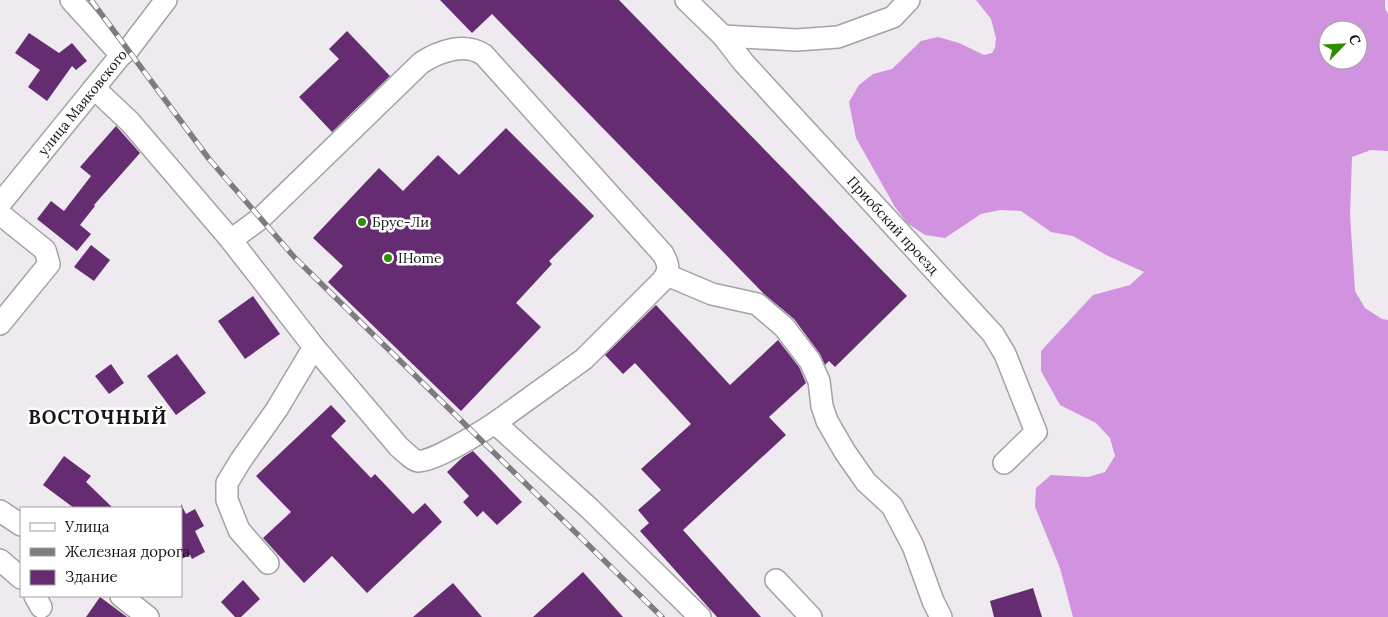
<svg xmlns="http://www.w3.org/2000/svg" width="1388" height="617" font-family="Lora,serif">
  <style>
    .forest { fill: #d193e0; fill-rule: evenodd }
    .building { fill: #652c72 }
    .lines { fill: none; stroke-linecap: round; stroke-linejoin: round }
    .minor-casing { stroke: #a5a1a6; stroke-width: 24 }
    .minor { stroke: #fff; stroke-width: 21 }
    .rail-casing { stroke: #7e7c7f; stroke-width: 5.5 }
    .rail { stroke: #fff; stroke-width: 4; stroke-dasharray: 11; stroke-linecap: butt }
    .poi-dot { fill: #2e8e02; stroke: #fff; stroke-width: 2 }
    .labels { text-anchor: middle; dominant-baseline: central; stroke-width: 5; stroke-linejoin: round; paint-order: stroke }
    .street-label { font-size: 14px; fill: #161516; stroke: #fff }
    .poi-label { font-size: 14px; fill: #161516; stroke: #fff; text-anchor: start }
    .district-label { font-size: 19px; font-weight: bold; letter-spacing: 1px; fill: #161516; stroke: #fff }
  </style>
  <rect width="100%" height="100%" fill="#eeeaef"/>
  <path class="forest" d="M976 0H1385V8L1388 14V151L1371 150 1352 157 1350 215 1355 291 1365 308 1382 319 1388 320V617H1073L1060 568 1035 507 1036 488 1051 475 1088 477 1105 472 1115 456 1110 438 1096 423 1060 405 1041 371V351L1093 295 1130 285 1144 272 1108 256 1073 236 1051 232 1021 211 1000 210 981 214 945 238 925 235 907 223 895 207 856 138 849 102 859 85 873 74 892 69 921 41 938 37 959 43 984 55 992 53 995 48 996 38 991 19ZM1328 30H1358V60H1328Z"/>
  <g class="building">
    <polygon points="440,0 619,0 907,296 835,367 829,361 825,365 820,354 794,319 764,294 492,14 472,33"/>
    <polygon points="347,31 390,76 332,132 299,97 339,59 329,49"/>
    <polygon points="29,33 59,53 72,43 87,61 76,70 72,66 47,101 28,87 40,70 15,53"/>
    <polygon points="116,126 140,153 94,205 95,206 80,225 91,234 77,251 37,219 51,201 64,211 91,176 80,167"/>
    <polygon points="506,128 594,216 549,261 552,264 516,303 541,327 461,411 328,282 343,266 313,238 379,168 403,191 438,155 459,175"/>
    <polygon points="91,245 110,260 94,281 74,267"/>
    <polygon points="253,296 280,334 245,359 218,321"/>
    <polygon points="656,305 730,385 778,340 799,367 806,383 769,417 786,435 683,530 761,617 717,617 640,531 649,523 638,510 661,490 641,469 691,424 635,363 623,374 605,355"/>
    <polygon points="177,354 206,393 176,415 147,376"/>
    <polygon points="111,364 124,383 109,394 95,376"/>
    <polygon points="331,405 346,421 331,436 371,478 375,474 413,514 425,503 442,522 367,593 332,556 304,583 263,538 291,512 256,476"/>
    <polygon points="473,451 522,502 497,525 483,511 477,517 463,502 469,496 447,472 463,457"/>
    <polygon points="64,456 91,476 86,482 113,508 74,508 43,485"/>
    <polygon points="181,504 186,514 195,509 204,526 195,531 205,552 192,559 190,555 181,559"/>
    <polygon points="583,572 623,617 533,617"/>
    <polygon points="243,580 260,599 241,617 235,617 221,602"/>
    <polygon points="453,583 482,617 413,617"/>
    <polygon points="1033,588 1042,617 994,617 990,601"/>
    <polygon points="100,597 127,617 86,617"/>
  </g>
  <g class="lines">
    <defs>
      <g id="minor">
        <polyline points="71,0 121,55"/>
        <path id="s1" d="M686 0 723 36 743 62 993 334 1005 354 1036 432 1004 463"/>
        <polyline points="723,36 797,40 838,37 893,17 909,0"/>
        <path d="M94 88 130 122 231 240 261 218 421 63C439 51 465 42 484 55L663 254C669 265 670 270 662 281L584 359 495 423 589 508 700 617"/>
        <path id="s2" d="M0 204 121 55 128 50 166 0"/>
        <polyline points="0,214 45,250 49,264 0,324"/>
        <path d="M231 240 314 347 399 447C404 451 412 460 418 461 432 463 481 432 495 423"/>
        <polyline points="667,275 712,294 757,304 784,327 810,361 819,381 822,406 827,421 845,452 866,482 892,506 913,546 933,601 941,617"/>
        <polyline points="0,511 21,525"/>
        <polyline points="0,560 21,578"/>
        <polyline points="268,563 239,530 227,500 227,483 241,460 277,409 314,347"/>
        <polyline points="776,580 811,617"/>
        <polyline points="35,596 41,607"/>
        <polyline points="121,596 148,617"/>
      </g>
    </defs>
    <use href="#minor" class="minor-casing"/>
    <use href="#minor" class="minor"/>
    <defs>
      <polyline id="rail" points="91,0 209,159 295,258 662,617"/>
    </defs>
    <use href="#rail" class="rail-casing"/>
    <use href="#rail" class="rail"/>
  </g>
  <g class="poi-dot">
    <circle cx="362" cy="222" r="5"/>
    <circle cx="388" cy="258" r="5"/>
  </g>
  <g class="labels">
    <g class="street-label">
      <text stroke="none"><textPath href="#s2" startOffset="131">улица Маяковского</textPath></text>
      <text stroke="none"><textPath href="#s1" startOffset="306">Приобский проезд</textPath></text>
    </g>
    <g class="poi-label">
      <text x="372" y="222">Брус-Ли</text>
      <text x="398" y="258">IHome</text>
    </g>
    <g class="district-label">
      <text x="98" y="417">ВОСТОЧНЫЙ</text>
    </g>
  </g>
  <rect x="20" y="507" width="162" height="90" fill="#ffffff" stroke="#a2a1a2"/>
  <rect x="30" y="523" width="25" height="8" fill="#ffffff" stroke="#a2a1a2"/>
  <text x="65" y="532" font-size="15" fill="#161516">Улица</text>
  <rect x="30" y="548" width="25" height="8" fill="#7e7c7f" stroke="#a2a1a2"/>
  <text x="65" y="557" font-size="15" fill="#161516">Железная дорога</text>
  <rect x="30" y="570" width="25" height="15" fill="#652c72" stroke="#a2a1a2"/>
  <text x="65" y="582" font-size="15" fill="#161516">Здание</text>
  <g transform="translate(1343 45) rotate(66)"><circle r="24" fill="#ffffff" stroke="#a2a1a2"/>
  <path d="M0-4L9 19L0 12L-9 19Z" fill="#2e8e02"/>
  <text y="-8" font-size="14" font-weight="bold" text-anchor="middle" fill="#161516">С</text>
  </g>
</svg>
